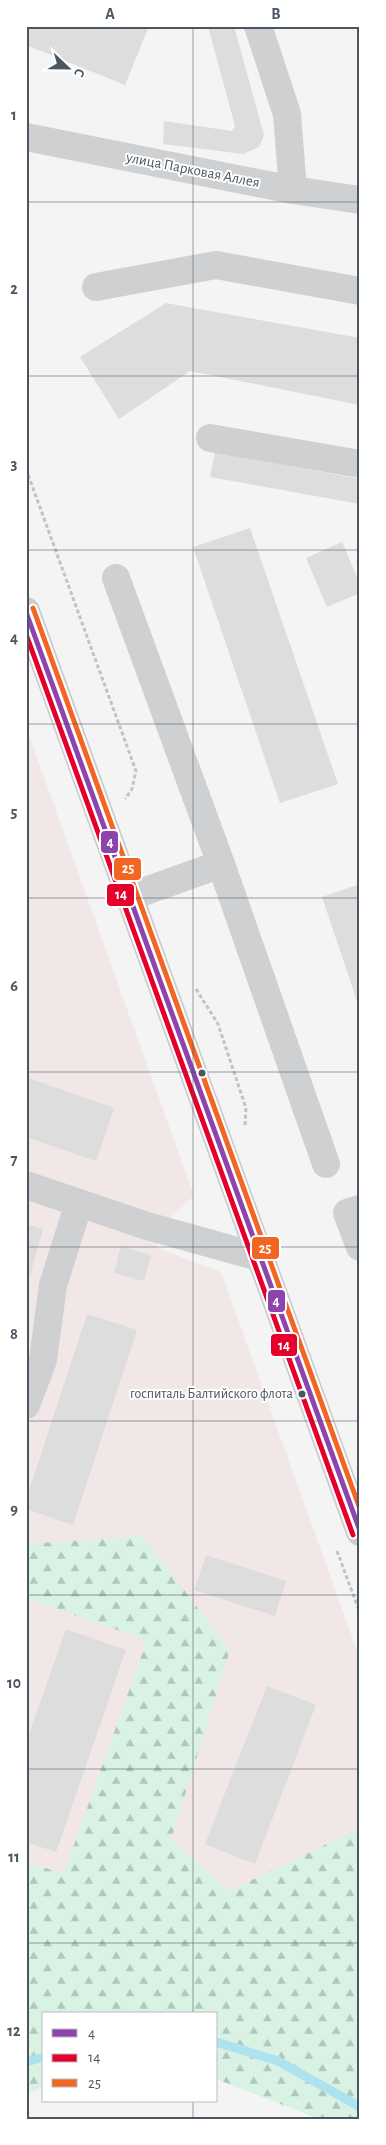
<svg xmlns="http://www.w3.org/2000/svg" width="386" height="2145" font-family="'Alegreya Sans',sans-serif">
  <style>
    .medical { fill: #f1e7e6 }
    .forest { fill: url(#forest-firs) }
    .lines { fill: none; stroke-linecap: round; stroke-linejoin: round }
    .stream { stroke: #aee2f0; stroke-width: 9 }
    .building { fill: #ddddde }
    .path { stroke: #bcc7c4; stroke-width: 3; stroke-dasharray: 4 2.5; stroke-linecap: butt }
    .minor { stroke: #ced0d2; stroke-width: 28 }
    .major { stroke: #caced1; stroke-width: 28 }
    .bus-1-casing { stroke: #fff; stroke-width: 9 }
    .bus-2-casing { stroke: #fff; stroke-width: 9 }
    .bus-3-casing { stroke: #fff; stroke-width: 9 }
    .bus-1 { stroke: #8e44ad; stroke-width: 5 }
    .bus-2 { stroke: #e4002b; stroke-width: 5 }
    .bus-3 { stroke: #f26522; stroke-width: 5 }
    .grid { fill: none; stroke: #4a5661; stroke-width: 1; stroke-opacity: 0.55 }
    .bus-dot { fill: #4a5661; stroke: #fff; stroke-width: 2 }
    .labels { text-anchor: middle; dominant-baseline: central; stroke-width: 4; stroke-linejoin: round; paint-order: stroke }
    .bus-label { font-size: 14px; fill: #4a5661; stroke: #fff; text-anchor: end }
    .street-label { font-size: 15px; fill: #4a5661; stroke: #fff }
    .line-badge { stroke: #fff; stroke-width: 2 }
    .badge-label { font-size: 14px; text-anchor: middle; font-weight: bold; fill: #fff }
    .neatline { fill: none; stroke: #4a5661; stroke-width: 2 }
    .grid-label { font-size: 16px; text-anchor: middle; font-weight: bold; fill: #4a5661 }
  </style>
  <defs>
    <pattern id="forest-firs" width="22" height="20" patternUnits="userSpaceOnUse" patternTransform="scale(1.25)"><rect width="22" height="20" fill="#d9f2e3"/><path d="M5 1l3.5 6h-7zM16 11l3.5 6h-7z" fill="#b2c7bb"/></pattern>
  </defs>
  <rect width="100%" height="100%" fill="#f4f4f4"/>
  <polygon class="medical" points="26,727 194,1196 167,1220 161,1230 157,1248 221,1272 360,1659 360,2085 216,2014 44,2014 26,2041"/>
  <polygon class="forest" points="143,1536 230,1650 171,1840 229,1891 360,1828 360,2119 319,2119 216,2079 216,2014 44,2014 44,2088 26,2093 26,1863 64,1873 147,1640 26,1599 26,1544"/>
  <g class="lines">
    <g class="stream">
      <polyline points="216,2042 278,2061 360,2107"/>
      <polyline points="26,2062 44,2057"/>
    </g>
  </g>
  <g class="building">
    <polygon points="26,26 149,26 125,85 26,45"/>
    <polygon points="208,26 234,26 264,135 259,147 243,154 163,144 164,121 232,131 235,126"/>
    <polygon points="166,303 360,338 360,405 190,371 119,419 80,357"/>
    <polygon points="215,452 360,479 360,504 210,477"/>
    <polygon points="250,528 338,784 280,803 193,547"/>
    <polygon points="342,542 360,584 360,593 327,607 306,558"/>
    <polygon points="360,884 360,1007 359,1007 322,897"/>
    <polygon points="26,1077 114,1108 96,1161 26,1137"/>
    <polygon points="26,1224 43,1229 27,1286 26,1286"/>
    <polygon points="121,1246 151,1255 144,1281 114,1273"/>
    <polygon points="87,1314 137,1330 73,1525 26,1509 26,1500"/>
    <polygon points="206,1555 286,1581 275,1616 194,1590"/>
    <polygon points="66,1629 126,1650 56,1852 26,1842 26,1743"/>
    <polygon points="267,1686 316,1705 255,1864 205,1844"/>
  </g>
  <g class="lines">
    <g class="path">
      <polyline points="26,469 136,771 132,789 125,799"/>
      <polyline points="196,989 218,1024 246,1108 245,1126"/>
      <polyline points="337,1551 360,1613"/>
    </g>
    <g class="minor">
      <polyline points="258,26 287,114 293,190"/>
      <polyline points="26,137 293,190 360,200"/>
      <polyline points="96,287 216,265 360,291"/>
      <polyline points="210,438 360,464"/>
      <polyline points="116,578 221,864 129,897"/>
      <polyline points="221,864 326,1164"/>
      <polyline points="26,1185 147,1226 259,1257"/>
      <polyline points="360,1209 347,1213 360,1247"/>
      <polyline points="26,1405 43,1360 53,1285 79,1203"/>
    </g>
    <polyline class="major" points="26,611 360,1532"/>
    <defs>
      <polyline id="bus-1" points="26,612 360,1531"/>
      <polyline id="bus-2" points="26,634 353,1535"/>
      <polyline id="bus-3" points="33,608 360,1509"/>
    </defs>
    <use href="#bus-1" class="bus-1-casing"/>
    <use href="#bus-2" class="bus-2-casing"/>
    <use href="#bus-3" class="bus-3-casing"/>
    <use href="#bus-1" class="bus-1"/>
    <use href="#bus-2" class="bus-2"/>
    <use href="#bus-3" class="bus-3"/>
  </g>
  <path class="grid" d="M193 26V2014M26 202H360M26 376H360M26 550H360M26 724H360M26 898H360M26 1072H360M26 1247H360M26 1421H360M26 1595H360M26 1769H360M26 1943H360M193 2101V2119"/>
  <g class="bus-dot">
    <circle cx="202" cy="1073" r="4.5"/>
    <circle cx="302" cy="1394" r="4.5"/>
  </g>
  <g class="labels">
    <g class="bus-label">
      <text x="293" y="1394">госпиталь Балтийского флота</text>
    </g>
    <g class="street-label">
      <text transform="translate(193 170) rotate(11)">улица Парковая Аллея</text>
    </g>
  </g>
  <g class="line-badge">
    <rect x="100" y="830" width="19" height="24" rx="5" fill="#8e44ad"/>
    <rect x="113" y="857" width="29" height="24" rx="5" fill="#f26522"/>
    <rect x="106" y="883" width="29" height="24" rx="5" fill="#e4002b"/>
    <rect x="251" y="1236" width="29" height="24" rx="5" fill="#f26522"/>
    <rect x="267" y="1289" width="19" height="24" rx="5" fill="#8e44ad"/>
    <rect x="270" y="1333" width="28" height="24" rx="5" fill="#e4002b"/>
  </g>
  <g class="badge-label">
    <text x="110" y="847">4</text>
    <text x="128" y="873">25</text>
    <text x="121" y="899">14</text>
    <text x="265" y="1253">25</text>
    <text x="276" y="1306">4</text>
    <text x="284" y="1350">14</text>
  </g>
  <rect width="386" height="2145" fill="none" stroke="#ffffff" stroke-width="55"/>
  <rect x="42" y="2012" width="175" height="90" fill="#ffffff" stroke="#b7bbc0"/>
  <rect x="52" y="2029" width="25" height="8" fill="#8e44ad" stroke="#b7bbc0"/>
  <text x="88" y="2038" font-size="15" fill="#4a5661">4</text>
  <rect x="52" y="2054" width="25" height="8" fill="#e4002b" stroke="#b7bbc0"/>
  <text x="88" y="2062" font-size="15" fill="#4a5661">14</text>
  <rect x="52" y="2079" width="25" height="8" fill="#f26522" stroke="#b7bbc0"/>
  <text x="88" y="2088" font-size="15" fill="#4a5661">25</text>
  <g transform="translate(68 68) rotate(112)" stroke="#ffffff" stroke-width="4" paint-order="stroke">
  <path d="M0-4L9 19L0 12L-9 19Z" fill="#4a5661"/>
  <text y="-8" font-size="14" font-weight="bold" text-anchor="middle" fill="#4a5661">С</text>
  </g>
  <rect x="28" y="28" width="330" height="2090" class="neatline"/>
  <g class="grid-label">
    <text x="110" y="19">A</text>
    <text x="276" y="19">B</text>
    <text x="14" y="120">1</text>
    <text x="14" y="294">2</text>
    <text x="14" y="469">3</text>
    <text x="14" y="643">4</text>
    <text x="14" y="817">5</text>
    <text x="14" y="991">6</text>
    <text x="14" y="1165">7</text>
    <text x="14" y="1339">8</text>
    <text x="14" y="1514">9</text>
    <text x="14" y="1688">10</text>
    <text x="14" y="1862">11</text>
    <text x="14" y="2036">12</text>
  </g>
</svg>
